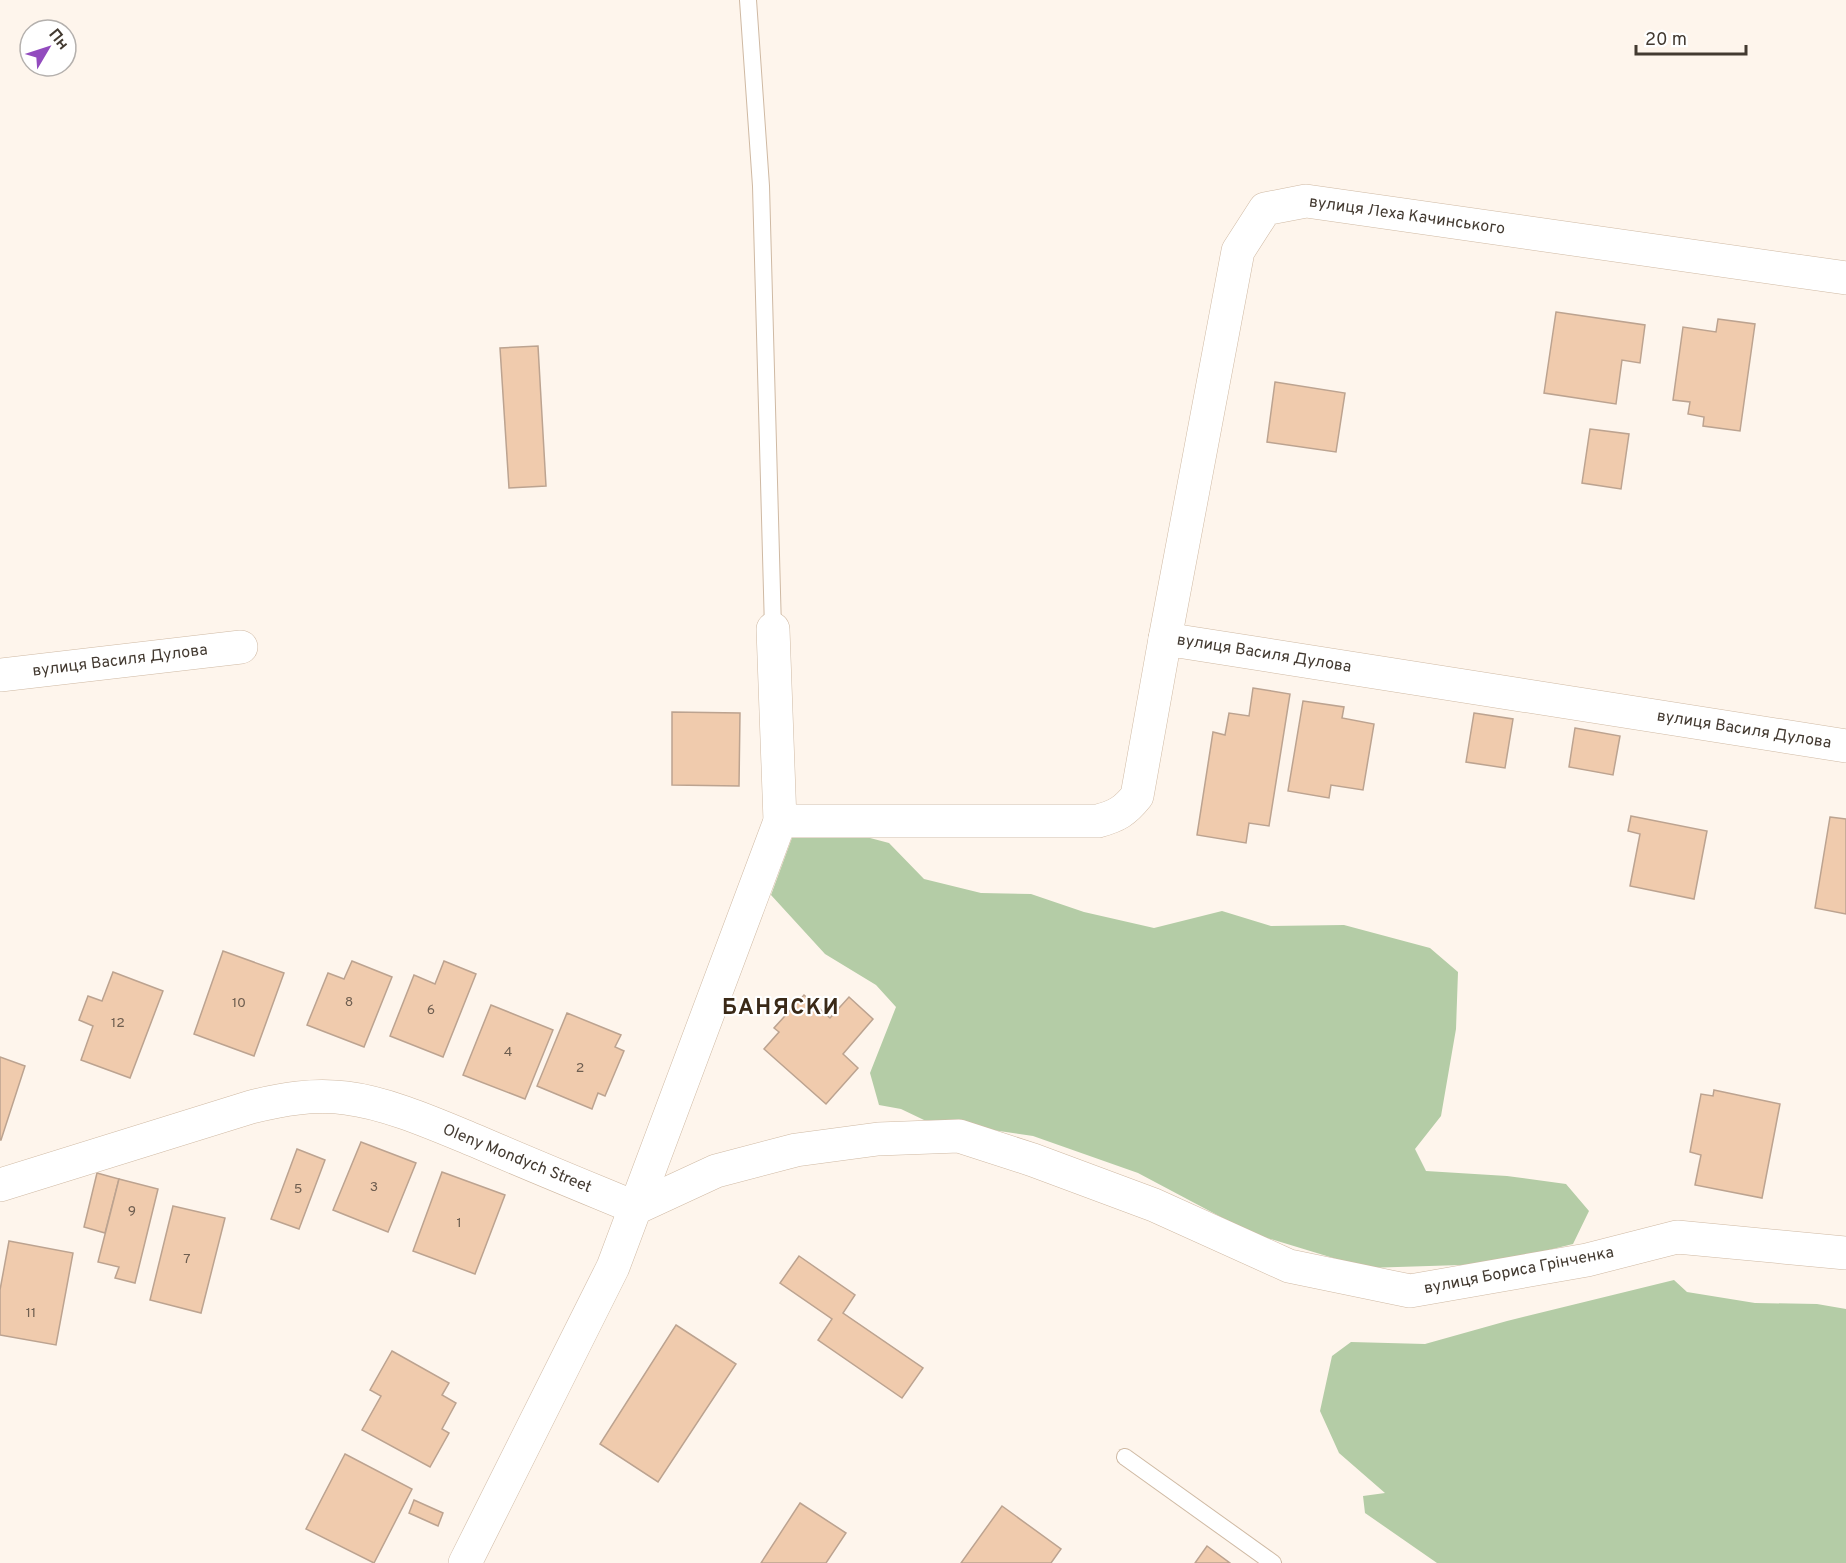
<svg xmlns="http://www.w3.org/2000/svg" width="1846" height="1563" font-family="Overpass,sans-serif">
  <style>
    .forest { fill: #b4cca6 }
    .building { fill: #f0cbad; stroke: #bca390; stroke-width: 1.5 }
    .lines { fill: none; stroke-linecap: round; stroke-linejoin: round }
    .service-casing { stroke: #cfb9a3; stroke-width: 18 }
    .minor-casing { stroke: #cfb9a3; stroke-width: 34 }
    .service { stroke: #fff; stroke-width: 16 }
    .minor { stroke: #fff; stroke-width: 33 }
    .labels { text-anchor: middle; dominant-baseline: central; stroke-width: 4.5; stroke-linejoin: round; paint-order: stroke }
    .number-label { font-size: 14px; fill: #6e5e50 }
    .street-label { font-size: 16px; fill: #433a31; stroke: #fff }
    .district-label { font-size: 22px; font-weight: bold; letter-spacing: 1.5px; fill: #3a2917; stroke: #fff }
  </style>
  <rect width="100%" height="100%" fill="#fef5ec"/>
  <g class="forest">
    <polygon points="836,829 889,843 924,879 981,893 1031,894 1084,912 1154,928 1222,911 1271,926 1344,925 1430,948 1458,972 1456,1029 1441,1116 1415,1149 1426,1171 1507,1176 1566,1184 1589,1211 1573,1244 1492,1264 1366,1268 1251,1233 1138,1173 1033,1136 924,1120 901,1109 879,1105 870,1073 896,1007 876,985 825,954 771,895 792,838"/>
    <polygon points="1674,1280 1687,1292 1755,1303 1817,1304 1846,1309 1846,1563 1437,1563 1365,1513 1363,1496 1385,1493 1339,1453 1320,1411 1332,1356 1351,1342 1425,1344 1507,1321"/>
  </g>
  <g class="building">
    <polygon points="1556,312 1645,325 1640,363 1622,360 1616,404 1544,393"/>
    <polygon points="1718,319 1755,324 1740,431 1703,426 1704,417 1688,414 1690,402 1673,400 1683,327 1716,332"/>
    <polygon points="538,346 546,486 509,488 500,348"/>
    <polygon points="1275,382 1345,393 1336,452 1267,442"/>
    <polygon points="1590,429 1629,434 1621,489 1582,483"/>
    <polygon points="1253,688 1290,694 1269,826 1249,823 1246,843 1197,835 1213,732 1225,735 1229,713 1249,716"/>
    <polygon points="1303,701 1344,707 1342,718 1374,724 1363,790 1331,785 1329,798 1288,791"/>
    <polygon points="672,712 740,713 739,786 672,785"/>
    <polygon points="1474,713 1513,719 1505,768 1466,762"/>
    <polygon points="1575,728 1620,736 1613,775 1569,767"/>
    <polygon points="1631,816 1707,831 1694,899 1630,886 1640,834 1628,831"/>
    <polygon points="1830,817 1846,819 1846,914 1815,908"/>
    <polygon points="223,951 284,973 254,1056 194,1034"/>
    <polygon points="352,961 392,977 364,1047 307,1025 328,973 344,979"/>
    <polygon points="444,961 476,974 443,1057 390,1036 414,975 435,984"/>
    <polygon points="113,972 163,991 130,1078 81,1060 93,1026 79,1020 88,996 102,1001"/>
    <polygon points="804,995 830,1018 849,997 873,1019 843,1054 858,1068 826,1104 764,1049 779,1032 774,1028"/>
    <polygon points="491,1005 553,1030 525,1099 463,1075"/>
    <polygon points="567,1013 621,1035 615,1047 624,1051 605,1096 598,1093 592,1109 537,1086"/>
    <polygon points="0,1057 25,1066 1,1140 0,1140"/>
    <polygon points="1714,1090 1780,1104 1762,1198 1695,1185 1701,1155 1690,1152 1701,1094 1713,1096"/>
    <polygon points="361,1142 416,1163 388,1232 333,1210"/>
    <polygon points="297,1149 325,1160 299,1229 271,1219"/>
    <polygon points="442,1172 505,1195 475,1274 413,1251"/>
    <polygon points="97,1173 119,1179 105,1233 84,1227"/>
    <polygon points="119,1179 158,1189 135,1283 115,1278 119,1267 98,1262"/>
    <polygon points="173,1206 225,1218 201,1313 150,1300"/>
    <polygon points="9,1241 73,1253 56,1345 0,1335 0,1290"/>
    <polygon points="799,1256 855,1295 843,1313 923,1368 902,1398 818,1340 832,1319 780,1283"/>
    <polygon points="676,1325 736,1364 658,1482 600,1444"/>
    <polygon points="392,1351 449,1383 442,1395 456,1403 442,1429 449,1433 430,1467 362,1430 381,1396 370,1390"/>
    <polygon points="345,1454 412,1489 374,1563 306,1529"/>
    <polygon points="414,1500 443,1513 438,1526 409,1513"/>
    <polygon points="800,1503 846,1533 826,1563 761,1563"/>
    <polygon points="1002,1506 1061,1549 1051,1563 961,1563"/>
    <polygon points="1207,1546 1230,1563 1195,1563"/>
  </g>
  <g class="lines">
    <defs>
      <g id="service">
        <polyline points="748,0 761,186 773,629"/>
        <polyline points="1125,1457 1273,1563"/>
      </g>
      <g id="minor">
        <polyline points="1165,639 1238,251 1265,209 1306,201 1846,278"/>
        <polyline points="0,675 241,647"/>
        <path d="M780 821H1098C1117 816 1125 811 1137 796L1165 639 1846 746"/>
        <path d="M0 1185 251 1107C283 1099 313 1094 346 1098 388 1103 437 1125 476 1141 529 1164 583 1186 636 1208L716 1171 796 1150 878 1139 959 1136 1033 1160 1154 1205 1289 1266 1410 1291 1587 1260 1677 1237 1846 1253"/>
        <polyline points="465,1563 613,1267 780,821 773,629"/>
      </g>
    </defs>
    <use href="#service" class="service-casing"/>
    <use href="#minor" class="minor-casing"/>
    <use href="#service" class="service"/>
    <use href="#minor" class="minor"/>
  </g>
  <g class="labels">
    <g class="number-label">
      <text x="349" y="1002">8</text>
      <text x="239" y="1003">10</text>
      <text x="431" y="1010">6</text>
      <text x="118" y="1023">12</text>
      <text x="508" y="1052">4</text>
      <text x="580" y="1068">2</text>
      <text x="374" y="1187">3</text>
      <text x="298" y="1189">5</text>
      <text x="132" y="1211">9</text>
      <text x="459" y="1223">1</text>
      <text x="187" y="1259">7</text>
      <text x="31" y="1313">11</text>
    </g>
    <g class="street-label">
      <text transform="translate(1407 216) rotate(8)">вулиця Леха Качинського</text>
      <text transform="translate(1264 654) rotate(9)">вулиця Василя Дулова</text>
      <text transform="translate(120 661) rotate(-7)">вулиця Василя Дулова</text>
      <text transform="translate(1744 730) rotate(9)">вулиця Василя Дулова</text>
      <text transform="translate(517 1159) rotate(22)">Oleny Mondych Street</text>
      <text transform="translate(1519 1271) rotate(-11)">вулиця Бориса Грінченка</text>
    </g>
    <g class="district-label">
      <text x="781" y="1008">БАНЯСКИ</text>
    </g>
  </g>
  <g transform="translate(48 48) rotate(51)"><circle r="28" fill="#ffffff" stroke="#b4b0ad" stroke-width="1.5"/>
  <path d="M0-4.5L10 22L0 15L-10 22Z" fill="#924bbe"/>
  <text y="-9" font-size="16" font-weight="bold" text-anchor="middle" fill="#433a31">Пн</text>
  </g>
  <path d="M1636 45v9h110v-9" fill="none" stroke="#433a31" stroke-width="3"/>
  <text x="1645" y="45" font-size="18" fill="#433a31" stroke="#ffffff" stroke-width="4.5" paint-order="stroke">20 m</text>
</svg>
